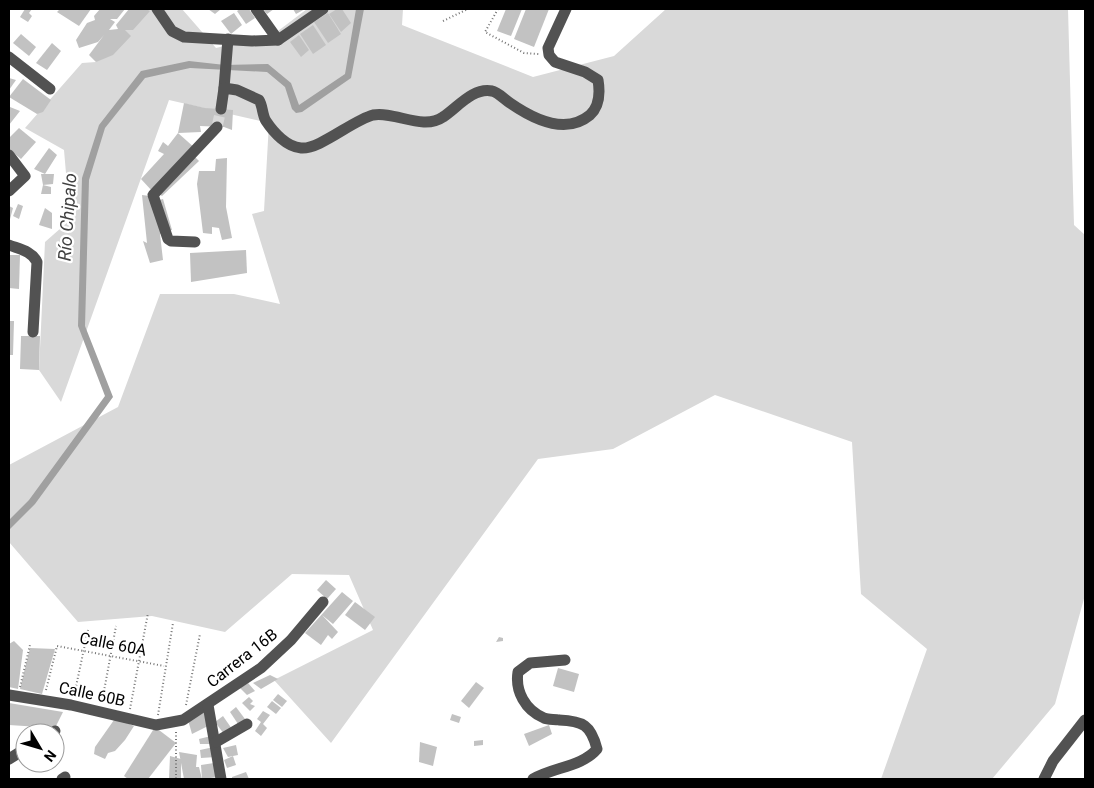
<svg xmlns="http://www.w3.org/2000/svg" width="1094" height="788" font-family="Roboto,sans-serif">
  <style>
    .green { fill: #d9d9d9 }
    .water { fill: #a0a0a0 }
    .building { fill: #c2c2c2 }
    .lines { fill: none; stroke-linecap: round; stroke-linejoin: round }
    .minor-tunnel { stroke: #d9d9d9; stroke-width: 11; stroke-dasharray: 11 5.5; stroke-linecap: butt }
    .path { stroke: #747474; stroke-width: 2; stroke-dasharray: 1 2.5; stroke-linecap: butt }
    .minor { stroke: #525252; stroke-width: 11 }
    .labels { text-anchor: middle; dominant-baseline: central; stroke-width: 4.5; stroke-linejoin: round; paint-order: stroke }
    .street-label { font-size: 16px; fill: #000; stroke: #fff }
    .water-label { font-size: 18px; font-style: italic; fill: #414141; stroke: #fff }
  </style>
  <rect width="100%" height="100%" fill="#fff"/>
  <polygon class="green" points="138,9 182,9 216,48 274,34 307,9 403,9 402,25 533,77 614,56 666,9 1068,9 1074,225 1085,235 1085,595 1055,704 992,779 881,779 927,649 861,594 852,442 715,395 613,449 538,459 331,743 274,680 373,630 349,575 292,574 225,632 152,616 78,622 9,542 9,465 118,407 160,294 234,294 280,304 252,214 264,211 269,123 169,100 61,402 39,370 45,242 70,220 64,150 25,128 82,63 96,62"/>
  <polygon class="water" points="356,9 364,9 351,78 302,112 296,113 292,109 285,87 267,72 190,68 145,78 105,128 89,180 85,326 113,397 35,504 9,530 9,520 29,500 105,396 78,326 82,178 99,125 141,71 189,61 225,65 268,64 291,83 299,105 345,74"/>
  <g class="building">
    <polygon points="25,9 32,9 29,13 32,16 28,22 20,17"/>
    <polygon points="60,9 91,9 79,26 57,12"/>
    <polygon points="100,9 125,9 117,19 110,19 115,22 109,30 118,29 116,25 129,9 146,9 150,11 133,30 125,30 131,36 113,55 96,62 89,55 104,35 98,42 79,48 76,40 87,23 95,20 94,16"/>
    <polygon points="208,9 221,9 215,14"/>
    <polygon points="240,9 249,9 255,18 246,24 237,11"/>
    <polygon points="263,9 274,9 267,14"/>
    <polygon points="293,9 305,9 296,14"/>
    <polygon points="337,9 342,9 351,23 341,32 329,14"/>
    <polygon points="506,9 522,9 511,36 497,31"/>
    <polygon points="526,9 549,9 534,47 514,39"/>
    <polygon points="234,13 242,25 231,34 221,21"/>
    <polygon points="328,13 341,34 328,43 314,22"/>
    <polygon points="313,25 326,45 313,54 300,34"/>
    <polygon points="21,34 36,47 29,56 13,43"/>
    <polygon points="299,35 309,50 301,57 290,42"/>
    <polygon points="52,43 61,51 47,70 36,63"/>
    <polygon points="9,78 16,80 9,90"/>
    <polygon points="23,79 51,100 43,112 37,114 9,97"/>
    <polygon points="184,103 205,108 233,110 232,130 224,127 200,126 201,132 178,133"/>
    <polygon points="10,107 20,111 9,125 9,109"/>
    <polygon points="19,128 36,142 21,159 9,149 9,138"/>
    <polygon points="178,133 196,149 153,192 141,179 164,154 158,151 163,142 168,146"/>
    <polygon points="49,148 57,155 45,174 54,174 53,184 43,185 41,174 45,174 34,169"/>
    <polygon points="193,155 199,161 162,196 158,193"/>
    <polygon points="227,158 226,207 232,238 222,240 219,228 212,227 212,234 203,233 197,184 199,171 215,171 216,159"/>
    <polygon points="43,185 51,187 51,194 41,194"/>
    <polygon points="142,195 150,196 152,202 163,199 172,230 160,234 163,260 150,263 143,241 147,243"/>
    <polygon points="18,204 23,206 19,219 13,216"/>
    <polygon points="9,206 13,208 9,223"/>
    <polygon points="45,208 52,213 52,229 39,225"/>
    <polygon points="246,250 247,273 191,282 190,253"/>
    <polygon points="9,255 20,255 19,289 9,288"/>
    <polygon points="9,321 14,321 13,355 9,355"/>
    <polygon points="21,336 40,336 39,370 20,369"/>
    <polygon points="326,580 336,589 327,599 317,590"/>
    <polygon points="342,592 353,601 333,624 322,615 338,632 332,639 328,635 321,645 305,633"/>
    <polygon points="355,602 375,617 365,630 345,615"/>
    <polygon points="499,637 503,638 503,641 496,642"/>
    <polygon points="14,641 23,650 18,689 9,687 9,644"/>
    <polygon points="30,648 55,649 42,694 20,689"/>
    <polygon points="558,668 579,674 574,692 553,686"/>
    <polygon points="270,675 278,679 261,689 253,683"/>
    <polygon points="476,682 484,688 469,708 461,701"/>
    <polygon points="248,683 255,691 247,695 240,688"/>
    <polygon points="278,694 287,701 282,707 273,700"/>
    <polygon points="249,697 253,701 250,704 255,706 250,711 242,703"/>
    <polygon points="272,701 281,708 276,714 267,707"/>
    <polygon points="9,703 63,712 55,728 9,725"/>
    <polygon points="236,707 245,719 238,724 230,712"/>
    <polygon points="263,711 270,715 263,724 267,728 261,736 255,731 261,722 257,719"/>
    <polygon points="204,712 208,726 192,734 188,720"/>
    <polygon points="452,714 461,717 459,723 450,720"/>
    <polygon points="223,716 232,729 224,734 215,722"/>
    <polygon points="114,720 120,720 134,726 125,740 115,751 108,753 105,759 94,754 95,747"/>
    <polygon points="549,725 552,734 529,746 524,734"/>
    <polygon points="155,727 176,743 148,779 128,779 124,776"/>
    <polygon points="211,736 213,744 200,744 199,739"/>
    <polygon points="483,740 483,745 474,746 474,741"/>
    <polygon points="420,742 437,747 433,766 419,762"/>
    <polygon points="236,745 238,755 228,757 223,748"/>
    <polygon points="214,747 216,757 201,758 200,750"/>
    <polygon points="179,752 197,755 196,767 199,767 202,779 184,779"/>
    <polygon points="170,756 181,759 181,779 169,779"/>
    <polygon points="233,756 236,765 227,768 224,760"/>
    <polygon points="214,763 219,777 202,779 201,765"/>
    <polygon points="246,772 249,779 232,779 232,777"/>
  </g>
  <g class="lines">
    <polyline class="minor-tunnel" points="217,127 221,109"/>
    <g class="path">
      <polyline points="498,9 485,32 524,53 539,54"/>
      <polyline points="443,21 468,9"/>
      <polyline points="20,687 30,645"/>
      <polyline points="46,690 57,646 164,666"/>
      <polyline points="74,696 88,630"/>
      <polyline points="102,702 116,626"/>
      <polyline points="186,705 200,634"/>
      <polyline points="130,709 148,613"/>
      <polyline points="158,715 173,623"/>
      <polyline points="176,732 176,779"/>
    </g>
    <g class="minor">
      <polyline points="157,9 172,31 184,37 252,41 278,40 323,9"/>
      <polyline points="256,9 278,40"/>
      <polyline points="9,57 50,89"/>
      <polyline points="224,88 228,39"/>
      <path d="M221 109 224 88 237 90 259 100C263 106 262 115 266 121 274 133 287 147 301 148 319 150 353 120 373 115 395 111 423 131 443 117 457 108 473 87 492 91 498 92 505 100 510 103 533 119 566 135 590 115 600 106 600 92 598 80L585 72 555 62 549 55 548 48 566 9"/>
      <polyline points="9,155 25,176 9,191"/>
      <polyline points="195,242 171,241 168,239 153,195 217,127"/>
      <path d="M9 245C19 249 32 251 37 262L33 332"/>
      <polyline points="9,695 71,705 156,725 183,720 261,668 291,640 323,602"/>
      <polyline points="208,705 221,779"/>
      <polyline points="52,733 55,731"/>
      <polyline points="216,742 247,724"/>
      <polyline points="9,759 25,749"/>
      <polyline points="62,779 65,777"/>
      <path d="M533 779C553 767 582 767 597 749 591 725 583 721 559 720 555 719 548 720 544 718 525 710 515 691 518 672L530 663 565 660"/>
      <polyline points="1044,779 1053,761 1085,720"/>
    </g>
  </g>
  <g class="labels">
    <g class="street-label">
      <text transform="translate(113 644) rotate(11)">Calle 60A</text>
      <text transform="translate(242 658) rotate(-38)">Carrera 16B</text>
      <text transform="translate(92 694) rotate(12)">Calle 60B</text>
    </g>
    <g class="water-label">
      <text transform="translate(67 217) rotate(-86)">Río Chipalo</text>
    </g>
  </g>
  <rect width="1094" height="788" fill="none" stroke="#000000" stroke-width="20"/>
  <g transform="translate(40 748) rotate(128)"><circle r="24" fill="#ffffff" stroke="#999999"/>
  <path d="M0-4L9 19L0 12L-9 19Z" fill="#000000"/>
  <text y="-8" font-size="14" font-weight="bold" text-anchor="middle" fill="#000000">N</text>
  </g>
</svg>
